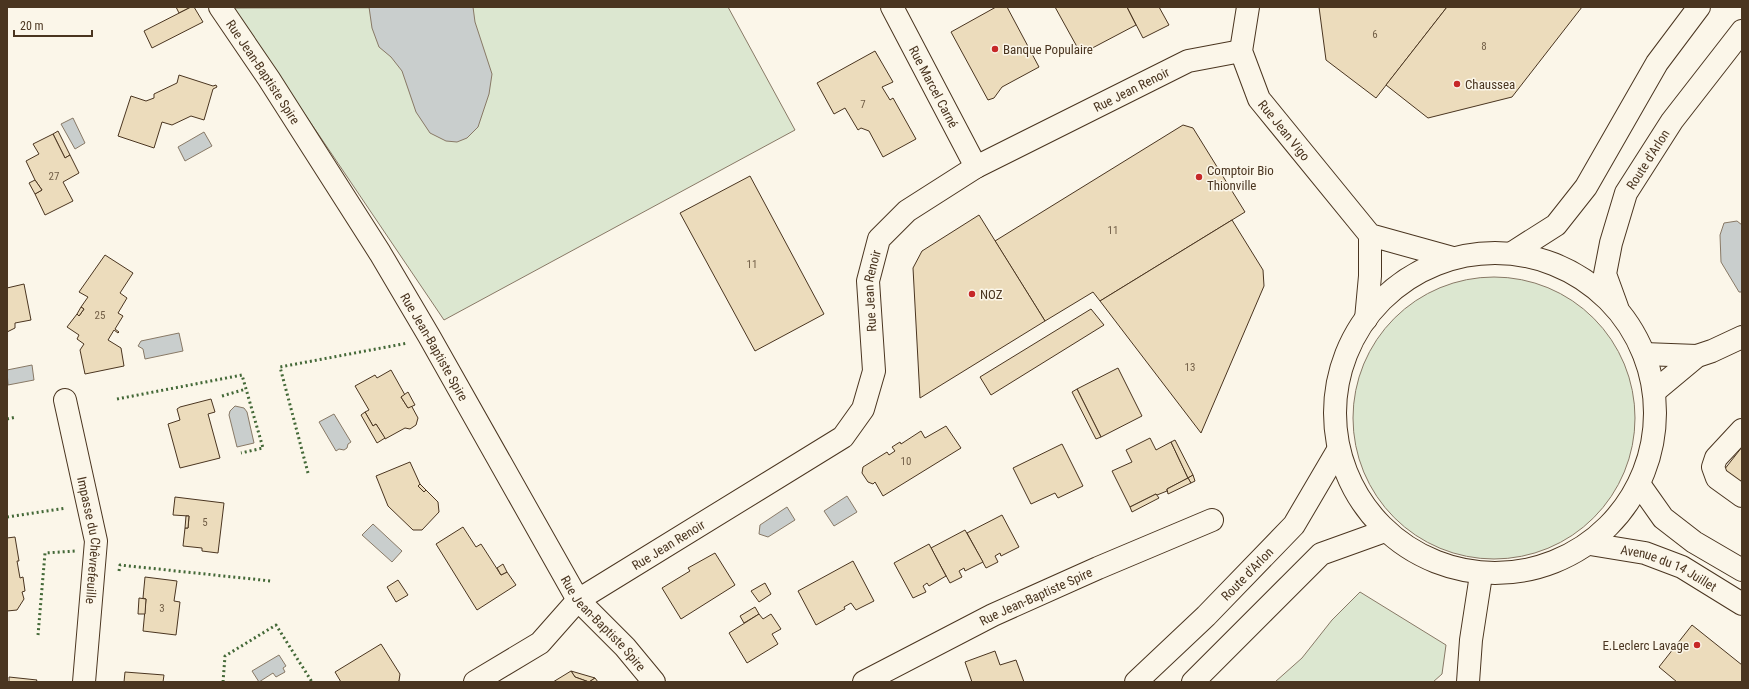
<svg xmlns="http://www.w3.org/2000/svg" width="1749" height="689" font-family="'Roboto Condensed',sans-serif">
  <style>
    .green { fill: #dce7d0; stroke: #887966 }
    .water { fill: #c9cecd; stroke: #887966 }
    .building { fill: #ecdcbc; stroke: #4a3520 }
    .lines { fill: none; stroke-linecap: round; stroke-linejoin: round }
    .minor-casing { stroke: #4a3520; stroke-width: 24 }
    .major-casing { stroke: #4a3520; stroke-width: 24 }
    .minor { stroke: #fbf6e9; stroke-width: 22 }
    .major { stroke: #fbf6e9; stroke-width: 22 }
    .hedge { stroke: #436837; stroke-width: 3; stroke-dasharray: 2 3; stroke-linecap: butt }
    .poi-dot { fill: #c62828; stroke: #fbf6e9; stroke-width: 1.5 }
    .labels { text-anchor: middle; dominant-baseline: central; stroke-width: 3; stroke-linejoin: round; paint-order: stroke }
    .number-label { font-size: 11px; fill: #725f47 }
    .poi-label { font-size: 13px; fill: #4a3520; stroke: #fbf6e9; text-anchor: start }
    .street-label { font-size: 13px; fill: #4a3520; stroke: #fbf6e9 }
  </style>
  <rect width="100%" height="100%" fill="#fbf6e9"/>
  <g class="green">
    <polygon points="728,7 795,130 444,320 233,8"/>
    <circle cx="1494" cy="418" r="141"/>
    <polygon points="1360,592 1446,645 1442,674 1433,682 1275,682 1302,658 1332,620"/>
  </g>
  <g class="water">
    <polygon points="369,7 473,7 475,22 492,74 489,94 478,127 467,138 457,142 446,141 430,133 416,112 402,71 391,57 379,47 372,28"/>
    <polygon points="73,118 85,143 75,149 61,124"/>
    <polygon points="204,132 212,146 185,161 178,147"/>
    <polygon points="1737,221 1742,225 1742,292 1739,292 1721,262 1720,235 1724,223"/>
    <polygon points="179,333 183,351 145,359 143,349 138,346 141,341"/>
    <polygon points="32,365 34,380 8,385 7,370"/>
    <polygon points="235,406 244,408 247,412 254,443 237,447 229,415 230,411"/>
    <polygon points="334,414 351,442 348,444 347,448 344,450 339,449 336,451 319,422"/>
    <polygon points="847,496 857,512 834,526 824,511"/>
    <polygon points="787,507 795,520 768,537 759,534 760,525"/>
    <polygon points="373,524 402,551 392,562 362,535"/>
    <polygon points="279,655 286,666 283,668 285,672 276,677 273,673 259,682 252,671"/>
  </g>
  <g class="building">
    <polygon points="176,7 191,7 179,13"/>
    <polygon points="191,7 194,7 203,22 152,48 144,31"/>
    <polygon points="996,7 1007,7 1039,67 1002,87 994,98 988,100 951,32"/>
    <polygon points="1055,7 1127,7 1136,25 1081,54"/>
    <polygon points="1127,7 1159,7 1169,25 1143,38"/>
    <polygon points="1319,7 1447,7 1376,98 1326,60"/>
    <polygon points="1447,7 1582,7 1512,97 1428,118 1386,85"/>
    <polygon points="875,51 893,82 882,87 890,100 893,98 916,139 883,157 869,131 861,128 858,130 845,108 834,114 817,83"/>
    <polygon points="179,75 213,86 216,85 217,87 213,89 204,120 191,116 172,125 162,122 154,148 118,136 131,96 146,101 154,98 154,94 177,83"/>
    <polygon points="1183,125 1193,128 1245,212 1100,301 1093,292 1045,321 995,241"/>
    <polygon points="58,131 70,155 65,158 53,134"/>
    <polygon points="53,134 65,158 70,155 79,173 63,182 73,201 45,215 35,194 42,190 35,180 26,161 39,154 33,144"/>
    <polygon points="750,176 824,314 755,351 680,213"/>
    <polygon points="35,180 42,190 35,194 29,183"/>
    <polygon points="979,215 1045,321 920,398 913,268 922,251"/>
    <polygon points="1232,220 1263,270 1264,286 1201,433 1100,301"/>
    <polygon points="105,255 133,273 120,293 127,298 118,313 123,316 115,329 119,332 118,333 114,330 108,340 121,348 124,366 85,374 80,350 84,344 77,339 79,335 67,327 77,314 79,316 84,309 81,307 88,297 79,292"/>
    <polygon points="24,284 31,320 15,323 15,328 7,332 7,288"/>
    <polygon points="81,307 84,309 79,316 77,314"/>
    <polygon points="1091,309 1104,325 991,395 980,377"/>
    <polygon points="1118,368 1142,416 1101,437 1077,389"/>
    <polygon points="391,370 405,395 401,397 408,408 411,405 418,418 416,425 410,429 405,428 385,439 376,424 373,426 365,412 369,410 355,386 375,375 377,378"/>
    <polygon points="1077,389 1101,437 1096,439 1072,392"/>
    <polygon points="408,392 415,405 408,408 401,397"/>
    <polygon points="211,399 215,412 208,414 220,458 180,468 168,424 180,420 177,409 180,407"/>
    <polygon points="365,412 373,426 376,424 385,438 377,443 361,415"/>
    <polygon points="946,426 961,448 883,496 875,482 873,484 868,482 862,473 863,467 887,452 889,455 895,451 892,447 900,442 901,444 921,431 925,438"/>
    <polygon points="1150,438 1156,450 1171,442 1188,478 1167,489 1167,491 1157,495 1156,494 1130,507 1112,471 1132,462 1126,450"/>
    <polygon points="1175,440 1193,475 1188,478 1171,442"/>
    <polygon points="1062,444 1083,486 1058,498 1055,493 1031,504 1013,468"/>
    <polygon points="1742,447 1742,485 1724,470"/>
    <polygon points="410,462 420,484 418,486 424,492 426,490 438,502 439,512 422,530 413,530 388,506 376,476"/>
    <polygon points="1193,475 1195,481 1191,483 1188,478"/>
    <polygon points="1188,478 1191,483 1168,494 1167,489"/>
    <polygon points="420,484 426,490 424,492 418,486"/>
    <polygon points="1156,494 1159,498 1132,512 1130,507"/>
    <polygon points="175,497 224,503 218,553 202,551 202,548 183,546 185,528 188,528 189,516 173,515"/>
    <polygon points="1002,515 1019,547 1001,556 1000,553 995,556 998,562 986,568 967,533"/>
    <polygon points="186,516 189,516 188,528 185,528"/>
    <polygon points="463,527 476,547 481,544 501,575 507,572 516,585 477,610 436,544"/>
    <polygon points="965,530 983,562 965,571 964,568 959,571 962,577 950,583 931,548"/>
    <polygon points="15,537 19,561 17,561 20,578 23,577 25,591 22,592 24,599 17,610 7,611 7,538"/>
    <polygon points="929,544 946,576 929,586 927,583 923,586 926,592 913,598 894,563"/>
    <polygon points="715,553 735,585 681,619 662,588 690,571 688,568"/>
    <polygon points="853,561 874,601 856,610 851,603 844,607 845,609 816,625 798,591"/>
    <polygon points="503,564 507,572 501,575 497,568"/>
    <polygon points="145,577 177,581 174,601 180,602 176,635 143,631 146,599 143,598"/>
    <polygon points="398,580 408,595 396,602 387,587"/>
    <polygon points="765,583 771,594 759,602 751,591"/>
    <polygon points="139,598 146,599 145,614 138,614"/>
    <polygon points="755,607 759,614 744,623 740,616"/>
    <polygon points="759,614 763,619 771,614 781,629 772,634 778,644 747,663 729,633"/>
    <polygon points="1692,625 1742,665 1742,682 1677,682 1659,667"/>
    <polygon points="381,644 400,674 399,681 397,682 341,682 335,672"/>
    <polygon points="995,651 1000,665 1016,660 1024,682 972,682 965,662"/>
    <polygon points="571,671 595,678 589,682 575,677"/>
    <polygon points="571,671 575,677 589,682 595,678 598,682 553,682"/>
    <polygon points="125,672 164,675 163,682 124,682"/>
    <polygon points="9,677 37,680 36,682 9,682"/>
  </g>
  <g class="lines">
    <defs>
      <g id="minor">
        <path id="s1" d="M220 7 269 79 380 253 429 336 578 600 625 647 654 682"/>
        <path id="s2" d="M892 7 976 167"/>
        <path id="s3" d="M1248 7 1241 51 1259 99 1370 235 1453 258"/>
        <polyline points="1366,319 1370,276 1370,235"/>
        <polyline points="1644,354 1697,356"/>
        <polyline points="1655,391 1697,356 1712,351 1742,337"/>
        <path id="s4" d="M65 400 96 541 84 682"/>
        <polyline points="1742,430 1716,458 1713,467 1717,478 1742,496"/>
        <path id="s5" d="M475 682 540 643 578 600 843 437 863 409 874 371 868 281 879 239 907 211 976 167 1188 61 1241 51"/>
        <path id="s6" d="M864 682 993 615 1098 568 1212 520"/>
        <polyline points="1468,682 1471,640 1481,575"/>
      </g>
      <g id="major">
        <circle cx="1495" cy="413" r="160"/>
        <polyline points="1512,253 1556,225 1586,187 1657,63 1699,7"/>
        <path id="s7" d="M1617 307 1605 274 1611 243 1626 193 1672 121 1742 31"/>
        <polyline points="1639,484 1663,518 1694,542 1742,570"/>
        <path id="s8" d="M1590 544 1645 553 1682 567 1742 604"/>
        <path id="s9" d="M1136 682 1206 616 1294 525 1338 450"/>
        <polyline points="1193,682 1321,554 1385,531"/>
      </g>
    </defs>
    <use href="#minor" class="minor-casing"/>
    <use href="#major" class="major-casing"/>
    <use href="#minor" class="minor"/>
    <use href="#major" class="major"/>
    <g class="hedge">
      <polyline points="222,396 246,389"/>
      <polyline points="117,399 242,375 263,448 241,453"/>
      <polyline points="7,419 16,417"/>
      <polyline points="308,473 280,367 408,343"/>
      <polyline points="7,517 66,508"/>
      <polyline points="119,571 120,565 271,581"/>
      <polyline points="38,635 45,553 76,551"/>
      <polyline points="521,681 521,682"/>
      <polyline points="223,682 225,656 276,625 312,682"/>
    </g>
  </g>
  <g class="poi-dot">
    <circle cx="995" cy="49" r="4"/>
    <circle cx="1457" cy="84" r="4"/>
    <circle cx="1199" cy="177" r="4"/>
    <circle cx="972" cy="294" r="4"/>
    <circle cx="1697" cy="645" r="4"/>
  </g>
  <g class="labels">
    <g class="number-label">
      <text x="1375" y="34">6</text>
      <text x="1484" y="46">8</text>
      <text x="863" y="104">7</text>
      <text x="54" y="176">27</text>
      <text x="1113" y="230">11</text>
      <text x="752" y="264">11</text>
      <text x="100" y="315">25</text>
      <text x="1190" y="367">13</text>
      <text x="906" y="461">10</text>
      <text x="205" y="522">5</text>
      <text x="162" y="608">3</text>
    </g>
    <g class="poi-label">
      <text x="1003" y="49">Banque Populaire</text>
      <text x="1465" y="84">Chaussea</text>
      <text x="1207" y="170">Comptoir Bio<tspan x="1207" dy="15">Thionville</tspan></text>
      <text x="980" y="294">NOZ</text>
      <text x="1689" y="645" text-anchor="end">E.Leclerc Lavage</text>
    </g>
    <g class="street-label">
      <text stroke="none"><textPath href="#s1" startOffset="78">Rue Jean-Baptiste Spire</textPath></text>
      <text stroke="none"><textPath href="#s2" startOffset="90">Rue Marcel Carné</textPath></text>
      <text stroke="none"><textPath href="#s5" startOffset="947">Rue Jean Renoir</textPath></text>
      <text stroke="none"><textPath href="#s3" startOffset="136">Rue Jean Vigo</textPath></text>
      <text stroke="none"><textPath href="#s7" startOffset="159">Route d'Arlon</textPath></text>
      <text stroke="none"><textPath href="#s5" startOffset="599">Rue Jean Renoir</textPath></text>
      <text stroke="none"><textPath href="#s1" startOffset="402">Rue Jean-Baptiste Spire</textPath></text>
      <text stroke="none"><textPath href="#s4" startOffset="143">Impasse du Chêvrefeuille</textPath></text>
      <text stroke="none"><textPath href="#s5" startOffset="239">Rue Jean Renoir</textPath></text>
      <text stroke="none"><textPath href="#s8" startOffset="83">Avenue du 14 Juillet</textPath></text>
      <text stroke="none"><textPath href="#s9" startOffset="155">Route d'Arlon</textPath></text>
      <text stroke="none"><textPath href="#s6" startOffset="192">Rue Jean-Baptiste Spire</textPath></text>
      <text stroke="none"><textPath href="#s1" startOffset="727">Rue Jean-Baptiste Spire</textPath></text>
    </g>
  </g>
  <rect width="1749" height="689" fill="none" stroke="#4a3520" stroke-width="16"/>
  <path d="M14 30v6h78v-6" fill="none" stroke="#4a3520" stroke-width="2"/>
  <text x="20" y="30" font-size="12" fill="#4a3520" stroke="#fbf6e9" stroke-width="3" paint-order="stroke">20 m</text>
</svg>
